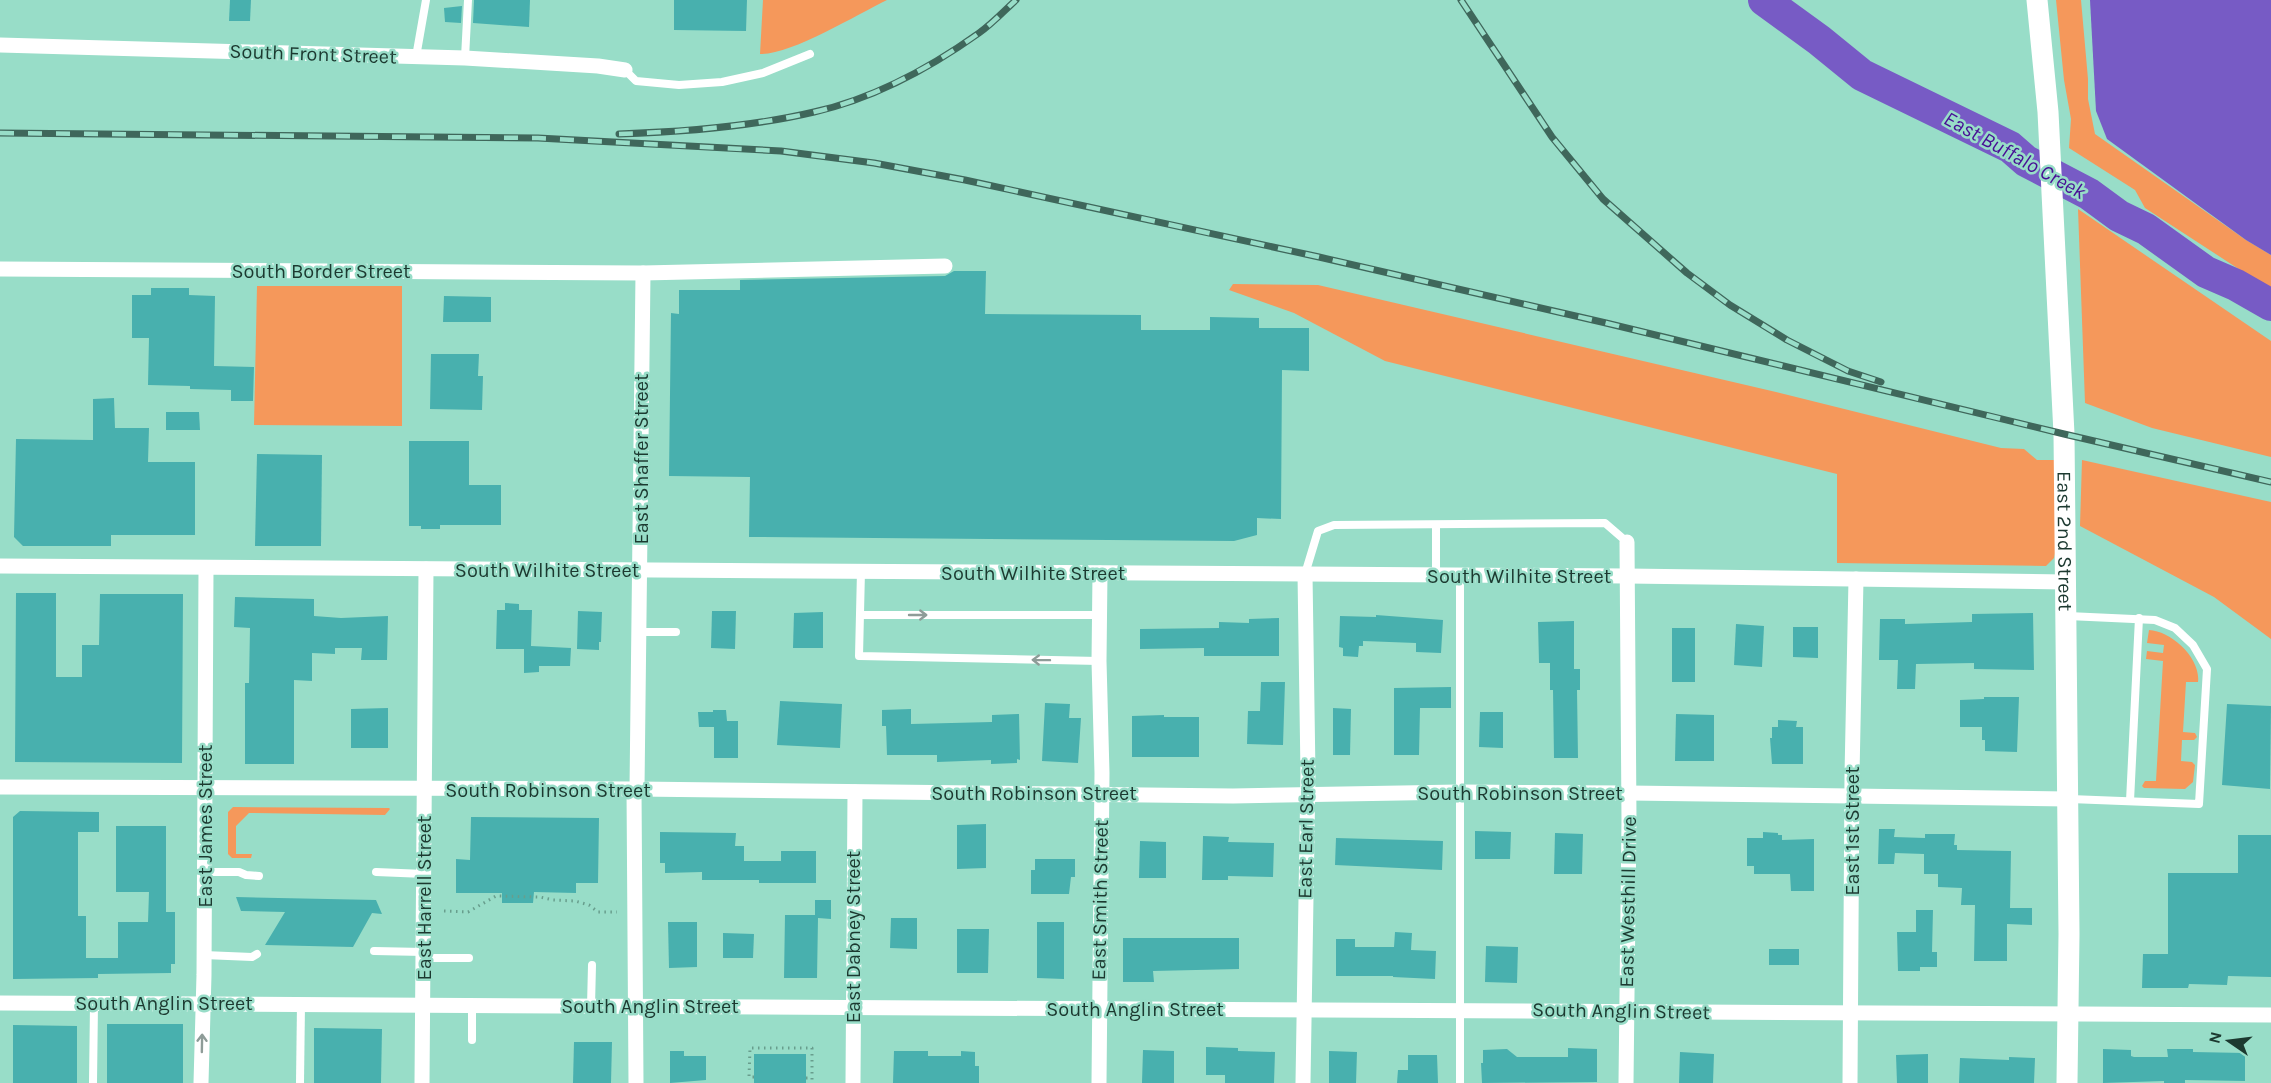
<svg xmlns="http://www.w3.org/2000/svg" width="2271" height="1083" font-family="Karla,sans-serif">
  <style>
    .green { fill: #f5985b }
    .water { fill: #775bc5 }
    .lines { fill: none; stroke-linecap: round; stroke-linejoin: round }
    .river { stroke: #775bc5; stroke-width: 32 }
    .building { fill: #48b0ae }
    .path { stroke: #689e8d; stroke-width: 3; stroke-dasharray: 1.5 4.5; stroke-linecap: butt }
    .service { stroke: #fff; stroke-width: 8 }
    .minor { stroke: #fff; stroke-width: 15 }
    .secondary { stroke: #fff; stroke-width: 21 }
    .rail-casing { stroke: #3f675b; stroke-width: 7 }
    .rail { stroke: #98ddc8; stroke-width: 4.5; stroke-dasharray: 14; stroke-linecap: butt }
    .oneway { stroke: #8e9c98 }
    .labels { text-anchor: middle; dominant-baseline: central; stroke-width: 5; stroke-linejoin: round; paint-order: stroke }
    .street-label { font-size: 20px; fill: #1c3930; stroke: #98ddc8 }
    .water-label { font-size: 21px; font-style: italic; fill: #480f95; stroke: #98ddc8 }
  </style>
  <rect width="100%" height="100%" fill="#98ddc8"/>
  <g class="green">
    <path d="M763 0H887C856 15 791 55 760 54Z"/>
    <polygon points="2056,0 2081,0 2088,79 2088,99 2095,134 2246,240 2271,255 2271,290 2145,208 2135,190 2069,148 2071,119 2064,80"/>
    <polygon points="2078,209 2271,341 2271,457 2152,428 2085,403"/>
    <polygon points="1233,284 1318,285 1776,392 2001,448 2024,449 2037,460 2054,460 2056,549 2054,558 2046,566 1837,563 1837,474 1385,361 1294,313 1229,290"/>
    <polygon points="257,286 402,286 402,426 254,425"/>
    <polygon points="2082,460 2271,502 2271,639 2214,597 2080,526"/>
    <path d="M2149 630C2171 631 2201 658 2198 682H2186L2183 732 2195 733 2197 737 2194 740H2182L2181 761 2192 762 2195 765 2193 782 2185 789 2144 788 2142 786 2145 781H2156L2163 661 2146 659 2147 651 2163 653 2164 645 2147 643Z"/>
    <polygon points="233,807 389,808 390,809 385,815 249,813 236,826 236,854 252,854 251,858 232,858 228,854 228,812"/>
  </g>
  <polygon class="water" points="2090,0 2271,0 2271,255 2246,240 2107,139 2096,111"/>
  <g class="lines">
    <polyline class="river" points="1764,0 1819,40 1862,75 2010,147 2026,161 2089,194 2119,216 2146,229 2206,272 2236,285 2271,305"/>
  </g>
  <g class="building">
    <polygon points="230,0 251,0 250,21 229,21"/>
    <polygon points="474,0 530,0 529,27 473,23"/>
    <polygon points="674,0 747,0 746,31 674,30"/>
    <polygon points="462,6 461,23 445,22 444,8"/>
    <polygon points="954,271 986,271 985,314 1141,315 1141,330 1210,330 1210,317 1259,318 1259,328 1309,328 1309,371 1282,370 1281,519 1257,518 1257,535 1234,541 749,537 750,477 669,476 671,313 679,314 679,290 740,290 740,280 945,276"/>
    <polygon points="151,288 189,288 189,295 215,296 214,366 254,367 253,401 231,401 231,390 190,389 190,386 148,385 149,338 132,338 132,295 151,295"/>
    <polygon points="444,296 491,297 491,322 443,322"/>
    <polygon points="431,354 479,354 478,376 483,376 482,410 430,409"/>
    <polygon points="114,398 115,428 149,428 148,462 195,462 195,535 111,535 111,546 23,546 14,537 16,439 93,440 93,399"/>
    <polygon points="166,412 199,412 200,430 166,430"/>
    <polygon points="409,441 469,441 469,485 501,485 501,525 440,525 440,529 421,529 421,526 409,526"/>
    <polygon points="257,454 322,455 321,546 255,546"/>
    <polygon points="16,593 56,593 56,677 82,677 82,645 99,645 100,594 183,594 182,763 15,762"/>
    <polygon points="235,597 314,599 314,616 341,618 388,616 387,660 361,660 362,648 335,648 335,654 312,653 312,681 294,680 294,764 245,764 245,683 249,683 250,628 234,627"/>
    <polygon points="505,603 519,604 519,610 532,610 531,646 571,648 570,666 539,666 539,672 524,673 524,649 496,649 497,610 505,610"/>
    <polygon points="578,611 602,612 601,642 599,642 599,650 577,649"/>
    <polygon points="712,611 736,611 735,649 711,648"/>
    <polygon points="823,612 823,648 793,648 794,613"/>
    <polygon points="2033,613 2034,670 1974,669 1974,663 1916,664 1915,689 1897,689 1898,660 1879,660 1880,619 1905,619 1905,624 1972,622 1972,614"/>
    <polygon points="1376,615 1443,620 1441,653 1416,652 1416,643 1363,641 1363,646 1359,646 1358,657 1343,656 1343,648 1339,647 1340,616 1376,617"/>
    <polygon points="1279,618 1279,656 1204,656 1204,648 1140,649 1140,629 1219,628 1219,622 1249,623 1249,619"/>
    <polygon points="1574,621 1574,669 1580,669 1580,690 1577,690 1578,758 1554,758 1553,690 1550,690 1550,663 1539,663 1538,622"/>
    <polygon points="1736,624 1764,626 1762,667 1734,665"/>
    <polygon points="1793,627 1818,627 1818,658 1793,657"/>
    <rect x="1672" y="628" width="23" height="54"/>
    <polygon points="1261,682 1285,682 1283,745 1247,744 1248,711 1260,711"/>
    <polygon points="1451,687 1451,708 1420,708 1419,755 1394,755 1394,688"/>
    <polygon points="1984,697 2019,697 2017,752 1985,751 1985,740 1982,740 1982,727 1960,727 1960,700 1984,699"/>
    <polygon points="780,701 842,704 840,748 777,745"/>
    <polygon points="1045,703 1070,704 1069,718 1081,718 1078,763 1042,761"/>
    <polygon points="2227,704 2271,706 2270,789 2222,785"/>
    <polygon points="388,708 388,748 351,748 351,709"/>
    <polygon points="1333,708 1351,709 1350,755 1333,755"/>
    <polygon points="911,709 911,724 992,722 992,715 1019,714 1020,760 1017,759 1017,763 991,764 991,760 937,762 937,755 887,755 886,726 882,726 882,710"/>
    <polygon points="713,710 726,710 727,721 738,721 738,758 714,758 714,727 699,727 698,712 713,712"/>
    <polygon points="1480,712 1503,712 1503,748 1479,747"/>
    <polygon points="1676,714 1714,715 1714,761 1675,761"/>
    <polygon points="1164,715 1164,717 1199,717 1199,757 1132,757 1132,716"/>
    <polygon points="1778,720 1797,721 1796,727 1803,727 1803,764 1772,764 1770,738 1772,738 1772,727 1778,727"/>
    <polygon points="20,811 99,812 99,832 78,832 78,916 86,916 86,958 118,958 118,922 148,922 149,892 116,892 116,826 166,826 166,912 175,912 175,964 171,964 171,973 98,974 98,978 13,979 13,817"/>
    <polygon points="471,817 599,818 598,883 576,883 576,893 534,892 533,903 502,903 502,893 456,893 456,859 470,860"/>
    <polygon points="986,824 986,868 957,869 957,825"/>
    <polygon points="1879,829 1895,829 1894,837 1925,838 1925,834 1955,834 1954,845 1957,845 1957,850 2011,851 2010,908 2032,908 2032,925 2007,924 2007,961 1974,961 1975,905 1961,905 1962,888 1938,887 1938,874 1924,874 1924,854 1895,853 1894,864 1878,864"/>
    <polygon points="1475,831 1511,832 1510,859 1475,859"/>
    <polygon points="660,832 736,833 735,846 744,846 744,861 781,861 781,851 816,851 816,883 759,883 759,880 702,880 702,872 665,873 665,863 660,863"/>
    <polygon points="1763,832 1778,833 1778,835 1782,835 1782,840 1814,839 1814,891 1791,891 1790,874 1754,874 1754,866 1747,866 1747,838 1763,838"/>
    <polygon points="1555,833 1583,834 1582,874 1554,874"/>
    <polygon points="2238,835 2271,835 2271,977 2228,976 2227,985 2189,984 2188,988 2142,988 2143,954 2168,954 2168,873 2238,873"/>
    <polygon points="1203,836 1229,837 1228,842 1274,843 1273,877 1228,876 1228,880 1202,880"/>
    <polygon points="1336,838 1443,841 1442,870 1335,865"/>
    <polygon points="1140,841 1166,842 1166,878 1139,878"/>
    <polygon points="1035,859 1075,859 1075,877 1071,877 1069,894 1031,894 1031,870 1035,870"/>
    <polygon points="236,897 376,900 382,914 372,913 353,947 265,945 285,912 241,911"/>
    <polygon points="815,900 831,900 831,919 818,918 817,978 784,978 785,915 815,915"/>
    <polygon points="1916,910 1933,910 1932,952 1937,952 1937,967 1920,967 1920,971 1898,971 1897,932 1916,932"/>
    <polygon points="891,918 917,918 917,949 890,948"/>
    <polygon points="668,922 697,922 697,967 669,968"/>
    <polygon points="1037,922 1064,922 1064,979 1037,978"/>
    <polygon points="957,929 989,929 988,973 957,973"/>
    <polygon points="1395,932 1412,933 1411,950 1436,951 1435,979 1393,977 1393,976 1336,976 1336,939 1355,939 1355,947 1394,947"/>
    <polygon points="723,933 754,934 753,958 723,958"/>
    <polygon points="1123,938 1239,938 1239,969 1153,971 1154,982 1123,982"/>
    <polygon points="1486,946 1518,947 1517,983 1485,982"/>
    <rect x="1769" y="949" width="30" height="16"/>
    <rect x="107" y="1024" width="76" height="59"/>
    <polygon points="13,1025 77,1026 77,1083 13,1083"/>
    <polygon points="314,1028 382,1029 381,1083 314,1083"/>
    <polygon points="574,1042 612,1042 611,1083 573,1083"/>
    <polygon points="1206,1047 1238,1048 1238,1051 1275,1052 1274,1083 1225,1083 1225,1075 1206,1075"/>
    <polygon points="1568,1048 1597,1049 1597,1082 1482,1083 1481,1063 1483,1063 1483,1050 1507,1049 1517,1057 1568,1057"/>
    <polygon points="2103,1049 2131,1050 2131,1056 2134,1057 2168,1057 2167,1049 2193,1049 2193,1052 2245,1053 2245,1081 2185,1080 2185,1083 2164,1083 2164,1081 2103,1083"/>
    <polygon points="1143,1050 1174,1051 1174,1083 1142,1083"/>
    <polygon points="670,1051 684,1051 684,1056 706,1056 706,1080 670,1083"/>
    <polygon points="894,1051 928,1051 928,1056 961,1056 961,1051 975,1052 975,1066 979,1066 979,1083 893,1083"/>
    <polygon points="1329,1051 1357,1052 1356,1083 1329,1083"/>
    <polygon points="1680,1052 1714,1054 1713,1083 1679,1083"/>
    <rect x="754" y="1054" width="52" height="29"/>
    <polygon points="1928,1054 1928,1083 1897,1083 1896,1055"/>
    <polygon points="1408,1055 1437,1055 1438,1083 1397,1083 1398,1070 1408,1070"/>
    <polygon points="2009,1057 2035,1058 2034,1083 1959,1083 1960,1058 2009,1060"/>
  </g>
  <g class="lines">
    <g class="path">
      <polyline points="444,911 468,912 496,896 540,897 553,900 575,901 589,905 598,912 617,912"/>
      <polyline points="754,1077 749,1077 750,1048 812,1048 812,1083"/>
      <polyline points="806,1078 812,1078"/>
    </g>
    <g class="service">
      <polyline points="416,57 426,0"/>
      <polyline points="465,58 468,0"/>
      <polyline points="625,70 636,81 679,85 722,82 763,73 810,54"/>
      <polyline points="861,571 859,656 1099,661"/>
      <polyline points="1305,574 1318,531 1334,525 1605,523 1627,542"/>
      <polyline points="1436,575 1436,525"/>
      <polyline points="860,615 1100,615"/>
      <polyline points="2068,616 2155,620 2175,628 2193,645 2207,669 2199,804 2070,799"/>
      <polyline points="639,632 676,632"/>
      <polyline points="2130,801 2139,618"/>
      <polyline points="204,872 239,872 246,875 259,876"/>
      <polyline points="376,872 425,874"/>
      <polyline points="374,951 424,952"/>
      <polyline points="204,955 252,957 257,954"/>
      <polyline points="424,958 469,958"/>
      <polyline points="472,1005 472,1040"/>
      <polyline points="591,1006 592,965"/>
      <polyline points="93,1083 94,1004"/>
      <polyline points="300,1083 301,1004"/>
      <polyline points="1460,1083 1460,575"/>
    </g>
    <g class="minor">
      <polyline points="0,45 465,58 598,66 625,70"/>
      <polyline points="0,269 643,273 945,266"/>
      <polyline points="0,566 1627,576 2066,582"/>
      <polyline points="0,787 637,789 1233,796 1459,792 1629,793 2067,799"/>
      <polyline points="634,789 636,1083"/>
      <polyline points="637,789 643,273"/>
      <polyline points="0,1003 2271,1015"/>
      <polyline points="201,1083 204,975 206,569"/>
      <polyline points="422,1083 426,569"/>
      <polyline points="853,1083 855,792"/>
      <polyline points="1099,1083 1102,773 1099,661 1100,573"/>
      <polyline points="1303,1083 1308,774 1305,574"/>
      <polyline points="1626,1083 1629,819 1627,542"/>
      <polyline points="1850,1083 1852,775 1856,579"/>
    </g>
    <path class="secondary" id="s1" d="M2037 0 2048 112 2064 434 2069 934 2067 1083"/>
    <defs>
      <g id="rail">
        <polyline points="1461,0 1552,137 1603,199 1687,273 1730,305 1787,340 1848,371 1881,382"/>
        <polyline points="0,133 538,138 781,151 874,163 965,180 1319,257 1606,323 2064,434 2271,482"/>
        <path d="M619 134C680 132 755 126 814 112 872 99 930 68 979 33 992 24 1004 11 1016 0"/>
      </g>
    </defs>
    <use href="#rail" class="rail-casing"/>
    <use href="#rail" class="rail"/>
  </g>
  <defs><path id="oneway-shaft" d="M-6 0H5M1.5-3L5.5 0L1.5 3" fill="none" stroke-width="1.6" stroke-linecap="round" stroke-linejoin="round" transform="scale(1.5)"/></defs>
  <g class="oneway">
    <use href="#oneway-shaft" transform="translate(918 615)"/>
    <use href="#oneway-shaft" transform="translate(1041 660) rotate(-179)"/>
    <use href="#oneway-shaft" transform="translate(202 1043) rotate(-89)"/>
  </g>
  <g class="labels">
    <g class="street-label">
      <text transform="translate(313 54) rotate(2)">South Front Street</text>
      <text x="321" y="271">South Border Street</text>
      <text transform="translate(641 459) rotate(-90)">East Shaffer Street</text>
      <text stroke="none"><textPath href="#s1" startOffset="542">East 2nd Street</textPath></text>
      <text x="547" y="570">South Wilhite Street</text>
      <text x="1033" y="573">South Wilhite Street</text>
      <text x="1519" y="576">South Wilhite Street</text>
      <text x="548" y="790">South Robinson Street</text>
      <text x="1034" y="793">South Robinson Street</text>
      <text x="1520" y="793">South Robinson Street</text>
      <text transform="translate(205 826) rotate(-90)">East James Street</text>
      <text transform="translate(1306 829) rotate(-89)">East Earl Street</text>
      <text transform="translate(1852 831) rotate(-90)">East 1st Street</text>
      <text transform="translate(424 898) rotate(-90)">East Harrell Street</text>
      <text transform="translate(1100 900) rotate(-89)">East Smith Street</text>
      <text transform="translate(1628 902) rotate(-89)">East Westhill Drive</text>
      <text transform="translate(853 937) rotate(-90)">East Dabney Street</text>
      <text x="164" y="1003">South Anglin Street</text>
      <text x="650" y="1006">South Anglin Street</text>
      <text x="1135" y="1009">South Anglin Street</text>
      <text transform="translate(1621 1011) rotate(1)">South Anglin Street</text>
    </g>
    <g class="water-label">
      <text transform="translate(2015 155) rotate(29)">East Buffalo Creek</text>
    </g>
  </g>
  <g transform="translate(2229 1041) rotate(284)" stroke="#98ddc8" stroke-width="4.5" paint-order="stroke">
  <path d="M0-4.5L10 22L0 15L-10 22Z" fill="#1c3930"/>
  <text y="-9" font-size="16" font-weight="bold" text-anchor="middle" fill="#1c3930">N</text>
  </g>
</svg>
